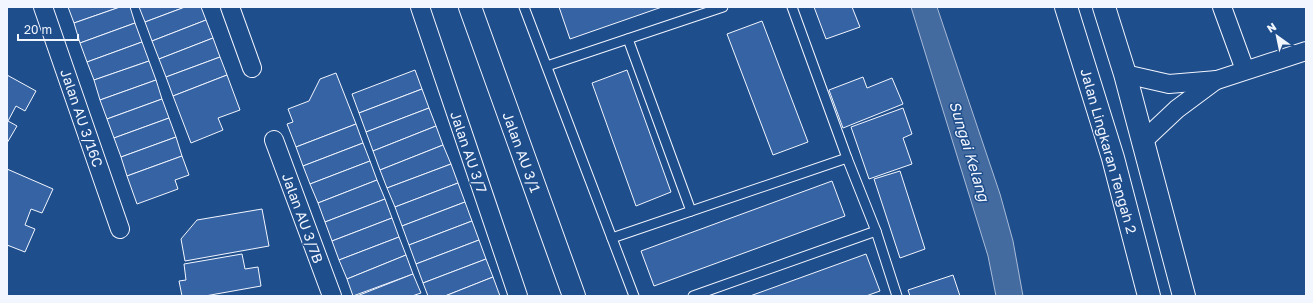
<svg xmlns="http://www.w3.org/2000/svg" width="1313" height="303" font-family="'Golos Text',sans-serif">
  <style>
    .water { fill: #446ba0; stroke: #a8bbd7 }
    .building { fill: #3563a3; stroke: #f2f6ff }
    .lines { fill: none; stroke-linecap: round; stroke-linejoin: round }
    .lane-casing { stroke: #f2f6ff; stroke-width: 11 }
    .street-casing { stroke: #f2f6ff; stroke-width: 20 }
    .secondary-casing { stroke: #f2f6ff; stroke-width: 24 }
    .highway-casing { stroke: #f2f6ff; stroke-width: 24 }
    .lane { stroke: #1f4e8c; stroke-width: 9 }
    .street { stroke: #1f4e8c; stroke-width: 18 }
    .secondary { stroke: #1f4e8c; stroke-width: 22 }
    .highway { stroke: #1f4e8c; stroke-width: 22 }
    .labels { text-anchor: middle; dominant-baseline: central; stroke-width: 3; stroke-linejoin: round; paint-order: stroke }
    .street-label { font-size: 14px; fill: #f2f6ff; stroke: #1f4e8c }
    .water-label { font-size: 15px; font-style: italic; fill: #f2f6ff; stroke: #1f4e8c }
  </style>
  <rect width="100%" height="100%" fill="#1f4e8c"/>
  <polygon class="water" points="911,7 937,7 1000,194 1013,241 1023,296 996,296 988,256"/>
  <g class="building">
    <polygon points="68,7 120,7 74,23"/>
    <polygon points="120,7 130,7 135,23 80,43 74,23"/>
    <polygon points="139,7 185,7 145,22"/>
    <polygon points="185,7 201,7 206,20 152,41 145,22"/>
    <polygon points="559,7 662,7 570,39"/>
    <polygon points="814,7 852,7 860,27 826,39"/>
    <polygon points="206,20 213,38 159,59 152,41"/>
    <polygon points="762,21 808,142 773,155 727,34"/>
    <polygon points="135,23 142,42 87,62 80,43"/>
    <polygon points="213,38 220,57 166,77 159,59"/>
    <polygon points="142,42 149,61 94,80 87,62"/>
    <polygon points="220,57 227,75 173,96 166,77"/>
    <polygon points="149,61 156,80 100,100 94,80"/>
    <polygon points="415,70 422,89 359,113 352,94"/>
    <polygon points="627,70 671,192 636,206 592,83"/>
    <polygon points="336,73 356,124 296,147 287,124 293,122 288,109 309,101 320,79"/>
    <polygon points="7,75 36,91 25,111 16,106 8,121 17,126 7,143"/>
    <polygon points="227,75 240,110 218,118 223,130 191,143 173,96"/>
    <polygon points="863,77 867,88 892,78 903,104 843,128 829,90"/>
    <polygon points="156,80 162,99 107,119 100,100"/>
    <polygon points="422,89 429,108 366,132 359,113"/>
    <polygon points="162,99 169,118 114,138 107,119"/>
    <polygon points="429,108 436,126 373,151 366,132"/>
    <polygon points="903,108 912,134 903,138 912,164 869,179 851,127"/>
    <polygon points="169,118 176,137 121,157 114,138"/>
    <polygon points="356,124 363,143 303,166 296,147"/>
    <polygon points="436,126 443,145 380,170 373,151"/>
    <polygon points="176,137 182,156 127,176 121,157"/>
    <polygon points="363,143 370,161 310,184 303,166"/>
    <polygon points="443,145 451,164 387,188 380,170"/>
    <polygon points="182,156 189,175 175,180 178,189 137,204 127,176"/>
    <polygon points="370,161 377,180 318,203 310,184"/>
    <polygon points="451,164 458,183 395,207 387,188"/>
    <polygon points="7,169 53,189 42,213 31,209 25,225 35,229 25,252 7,245"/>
    <polygon points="900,171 925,249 900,258 874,179"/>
    <polygon points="377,180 385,199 325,222 318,203"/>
    <polygon points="832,181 845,216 654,286 641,251"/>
    <polygon points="458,183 465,202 402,226 395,207"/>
    <polygon points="385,199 392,218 332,241 325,222"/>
    <polygon points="465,202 472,221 409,245 402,226"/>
    <polygon points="262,209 269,246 185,261 181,239 197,220"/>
    <polygon points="392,218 399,237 339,260 332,241"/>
    <polygon points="472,221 479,240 416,264 409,245"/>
    <polygon points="399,237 406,255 347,279 339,260"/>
    <polygon points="479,240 486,259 423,283 416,264"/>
    <polygon points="242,254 245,269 258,267 261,286 205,296 182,296 179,281 186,280 184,264"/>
    <polygon points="866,254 880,291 866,296 750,296"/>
    <polygon points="406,255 413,274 353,296 347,279"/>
    <polygon points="486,259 493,277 445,296 428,296 423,283"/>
    <polygon points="413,274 421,293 412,296 357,296"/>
    <polygon points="953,275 960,296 910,296 908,290"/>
    <polygon points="493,277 500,296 445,296"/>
  </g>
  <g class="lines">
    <defs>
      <g id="lane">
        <polyline points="524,7 634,296"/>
        <polyline points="792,7 847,158 876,231 897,296"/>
        <polyline points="628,39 691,211"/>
        <polyline points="547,66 723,7"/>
        <polyline points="612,238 847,158"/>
        <polyline points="693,296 876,231"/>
      </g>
      <g id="street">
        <polyline points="43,7 120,229"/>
        <polyline points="230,7 252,68"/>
        <polyline points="420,7 518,296"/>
        <polyline points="1222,7 1245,70"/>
        <polyline points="1125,74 1169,84 1217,80 1306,51"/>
        <polyline points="274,140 332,296"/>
        <polyline points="1143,141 1177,109 1216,80"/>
      </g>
      <polyline id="secondary" points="470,7 574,296"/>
      <g id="highway">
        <polyline points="1066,7 1113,158 1149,296"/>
        <polyline points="1104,7 1125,74 1184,296"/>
      </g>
    </defs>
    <use href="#lane" class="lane-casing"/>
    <use href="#street" class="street-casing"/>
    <use href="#secondary" class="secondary-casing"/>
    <use href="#highway" class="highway-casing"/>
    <use href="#lane" class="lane"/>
    <use href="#street" class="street"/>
    <use href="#secondary" class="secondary"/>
    <use href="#highway" class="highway"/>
  </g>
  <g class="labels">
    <g class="street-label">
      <text transform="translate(82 118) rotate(71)">Jalan AU 3/16C</text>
      <text transform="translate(1109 151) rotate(74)">Jalan Lingkaran Tengah 2</text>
      <text transform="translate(469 152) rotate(71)">Jalan AU 3/7</text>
      <text transform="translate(522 152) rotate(70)">Jalan AU 3/1</text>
      <text transform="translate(303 218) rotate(70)">Jalan AU 3/7B</text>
    </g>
    <g class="water-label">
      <text transform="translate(970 151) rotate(73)">Sungai Kelang</text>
    </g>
  </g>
  <rect width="1313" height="303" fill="none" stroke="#f2f6ff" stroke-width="16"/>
  <g transform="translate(1277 36) rotate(327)" stroke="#1f4e8c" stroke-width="3" paint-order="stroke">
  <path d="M0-3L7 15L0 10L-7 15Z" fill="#f2f6ff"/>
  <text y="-6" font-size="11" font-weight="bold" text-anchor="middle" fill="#f2f6ff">N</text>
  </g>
  <path d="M18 34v6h60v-6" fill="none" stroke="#f2f6ff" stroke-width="2"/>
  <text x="24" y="34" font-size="12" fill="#f2f6ff" stroke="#1f4e8c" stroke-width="3" paint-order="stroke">20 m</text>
</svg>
